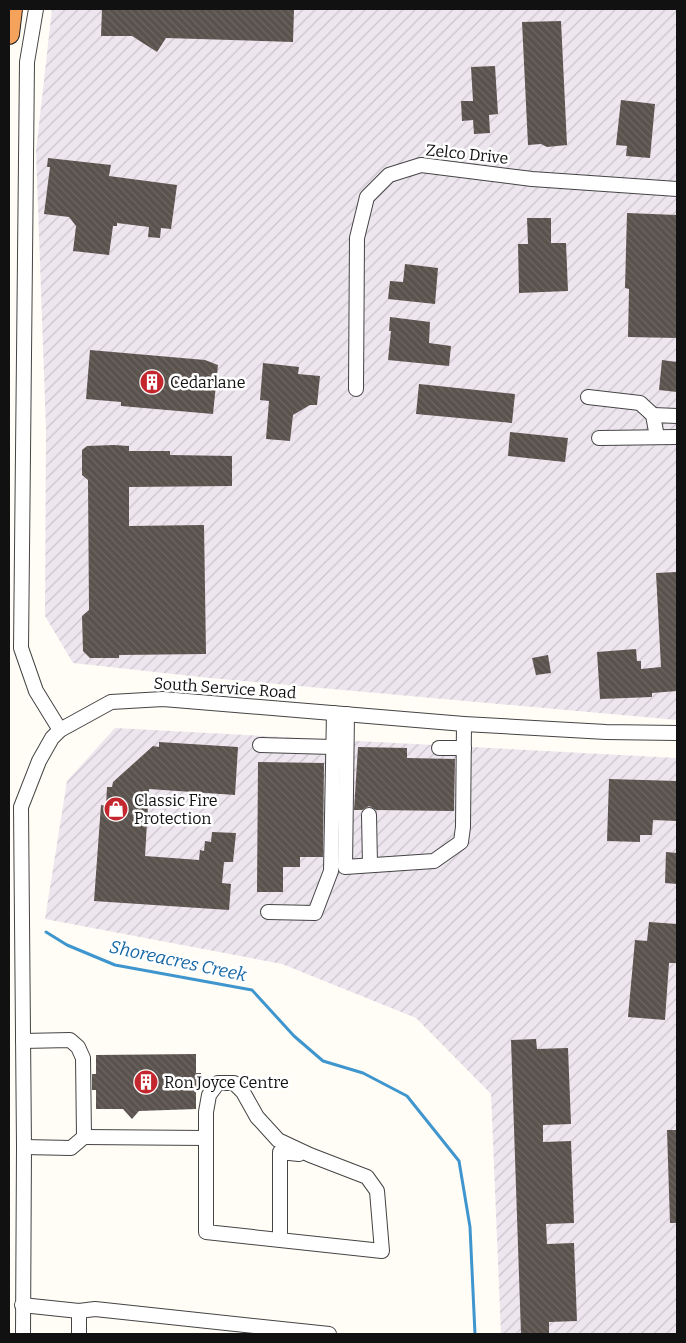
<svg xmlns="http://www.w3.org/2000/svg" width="686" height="1343" font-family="Bitter,serif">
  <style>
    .industrial { fill: url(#industrial-furrows) }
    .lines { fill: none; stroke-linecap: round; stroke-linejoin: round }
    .stream { stroke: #3f96cf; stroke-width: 3 }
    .building { fill: url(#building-back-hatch) }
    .minor-casing { stroke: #444; stroke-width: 16 }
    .highway-casing { stroke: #222; stroke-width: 22 }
    .minor { stroke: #fff; stroke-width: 14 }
    .highway { stroke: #f5a25d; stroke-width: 20 }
    .labels { text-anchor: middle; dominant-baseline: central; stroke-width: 5; stroke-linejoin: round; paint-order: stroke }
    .street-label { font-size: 16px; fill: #111; stroke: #fff }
    .poi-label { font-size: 16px; fill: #111; stroke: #fff; text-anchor: start }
    .water-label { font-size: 18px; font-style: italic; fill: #1768a6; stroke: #fff }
  </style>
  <defs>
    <pattern id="industrial-furrows" width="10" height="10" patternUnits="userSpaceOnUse" patternTransform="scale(1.25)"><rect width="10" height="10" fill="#eee6ef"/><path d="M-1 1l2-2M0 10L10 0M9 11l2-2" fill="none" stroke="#cbc4cc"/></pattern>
    <pattern id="building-back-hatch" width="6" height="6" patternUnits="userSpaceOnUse" patternTransform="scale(1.25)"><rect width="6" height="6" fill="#5a524d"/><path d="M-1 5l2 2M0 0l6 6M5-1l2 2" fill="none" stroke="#6d6662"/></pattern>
  </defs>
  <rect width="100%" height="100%" fill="#fffdf5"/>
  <g class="industrial">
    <polygon points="52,9 677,9 677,720 210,678 73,663 45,616 46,430 36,151"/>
    <polygon points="115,728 677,758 677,1334 501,1334 491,1094 416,1018 282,964 45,919 67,781"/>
  </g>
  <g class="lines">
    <polyline class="stream" points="46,932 67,945 115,965 252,990 294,1036 323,1061 363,1073 407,1096 459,1161 470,1227 475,1334"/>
  </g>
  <g class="building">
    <polygon points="102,9 294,9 293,42 166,38 157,52 132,36 101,36"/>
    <polygon points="561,21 567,145 547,147 541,144 528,145 522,22"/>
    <polygon points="495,66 498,114 489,115 490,133 474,134 473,120 462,121 461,101 473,101 471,67"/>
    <polygon points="621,100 655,104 650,158 626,156 627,146 616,145"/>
    <polygon points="48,158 111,165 109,176 177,185 171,229 161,228 160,238 148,237 149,227 117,223 117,226 113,226 109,255 73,251 76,226 69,217 44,214 50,167 47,167"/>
    <polygon points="627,213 677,215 677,338 628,337 629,289 625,288"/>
    <polygon points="527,218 551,218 551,243 566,243 568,291 519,293 518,244 528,244"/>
    <polygon points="405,264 438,268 435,304 388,299 390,281 403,282"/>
    <polygon points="390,317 430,322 429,343 451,346 449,366 388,360 391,331 389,331"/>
    <polygon points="90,350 205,360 218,365 213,414 121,406 121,402 86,399"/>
    <polygon points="662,360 677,362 677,392 659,390"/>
    <polygon points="263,363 299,367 298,374 320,376 317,405 310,405 293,415 290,441 266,439 269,401 260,400"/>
    <polygon points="419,384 515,394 512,423 416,414"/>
    <polygon points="510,432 568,438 565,462 508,456"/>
    <polygon points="114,445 129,446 129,451 170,451 170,455 232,456 232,486 129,487 129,526 204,525 206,654 119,655 119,658 90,658 83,651 82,616 89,610 88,480 82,475 82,450 87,446"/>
    <polygon points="677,572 677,691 652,693 652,697 600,699 597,652 636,649 637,661 641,661 641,669 661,667 656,573"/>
    <polygon points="548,655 551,673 536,675 532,658"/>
    <polygon points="159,742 238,747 235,795 149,789 145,856 199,860 200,850 204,851 205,841 211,842 212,832 236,833 233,862 224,862 222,883 231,884 229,910 94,901 101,805 106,806 107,787 112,787 113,782 153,746 159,747"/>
    <polygon points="358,747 407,748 407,758 455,759 454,811 376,810 369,806 362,810 354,810"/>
    <polygon points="258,762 324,763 323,857 300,857 300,867 283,867 283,892 257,892"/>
    <polygon points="609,779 677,781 677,821 653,820 652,835 640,835 640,842 607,841"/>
    <polygon points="666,852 677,853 677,884 665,883"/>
    <polygon points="649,922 677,924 677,963 669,963 665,1020 628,1017 635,940 647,941"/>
    <polygon points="536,1039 537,1049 568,1048 571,1124 543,1125 543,1142 571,1141 574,1223 546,1224 547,1244 574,1243 577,1321 549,1322 549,1334 521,1334 511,1040"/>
    <polygon points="196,1054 196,1073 201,1073 201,1089 196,1089 196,1109 139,1111 132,1119 123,1109 96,1109 96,1090 92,1090 92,1074 96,1074 96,1055"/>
    <polygon points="667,1130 677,1130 677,1223 670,1223"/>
  </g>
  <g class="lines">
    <defs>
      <g id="minor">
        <polyline points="36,9 27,62 21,648 36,691 60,730"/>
        <polyline points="356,389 357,238 367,197 389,175 421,165 532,179 677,189"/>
        <polyline points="588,397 640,403 653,415 657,437"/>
        <polyline points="653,415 677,416"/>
        <polyline points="599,438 677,437"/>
        <polyline points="347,714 345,867 434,861 461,842 463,827 464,724"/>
        <polyline points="260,745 333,747"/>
        <polyline points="439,748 464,748"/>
        <polyline points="369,815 370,865"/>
        <polyline points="268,912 315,913 331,871 334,713"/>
        <polyline points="23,1041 70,1040 78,1047 83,1058 84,1137 71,1148 24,1147"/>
        <polygon points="218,1083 234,1083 243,1092 257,1117 278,1140 310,1155 367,1177 377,1191 382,1251 206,1232 206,1112 209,1095"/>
        <polyline points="84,1137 206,1138"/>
        <polyline points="280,1239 280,1152 299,1154"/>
        <polyline points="22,1305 79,1311 95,1309 329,1334"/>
        <polyline points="23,1334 24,1147 21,807 39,761 52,738 60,730 111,702 163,699 464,724 606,732 677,733"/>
        <polyline points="79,1334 79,1311"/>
      </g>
      <polyline id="highway" points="9,34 12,9"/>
    </defs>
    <use href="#minor" class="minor-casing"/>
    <use href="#highway" class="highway-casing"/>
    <use href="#minor" class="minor"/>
    <use href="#highway" class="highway"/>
  </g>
  <defs>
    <symbol id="building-disc" viewBox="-11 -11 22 22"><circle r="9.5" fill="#c4262e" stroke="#fff"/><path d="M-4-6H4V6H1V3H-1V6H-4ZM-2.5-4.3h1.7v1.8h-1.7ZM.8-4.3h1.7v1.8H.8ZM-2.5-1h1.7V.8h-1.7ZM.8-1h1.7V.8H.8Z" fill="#fff"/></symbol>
    <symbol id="shop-disc" viewBox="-11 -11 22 22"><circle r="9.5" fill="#c4262e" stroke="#fff"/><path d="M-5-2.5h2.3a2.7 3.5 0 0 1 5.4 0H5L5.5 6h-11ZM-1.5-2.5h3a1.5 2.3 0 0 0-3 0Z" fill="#fff"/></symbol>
  </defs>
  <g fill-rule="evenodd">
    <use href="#building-disc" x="138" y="368" width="28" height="28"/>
    <use href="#shop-disc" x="102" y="795" width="28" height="28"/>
    <use href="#building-disc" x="132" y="1068" width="28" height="28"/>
  </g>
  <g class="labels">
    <g class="street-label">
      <text transform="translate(467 154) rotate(6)">Zelco Drive</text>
      <text transform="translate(225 688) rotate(4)">South Service Road</text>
    </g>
    <g class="poi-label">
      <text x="170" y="382">Cedarlane</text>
      <text x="134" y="800">Classic Fire<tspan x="134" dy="18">Protection</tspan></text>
      <text x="164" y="1082">Ron Joyce Centre</text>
    </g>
    <g class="water-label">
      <text transform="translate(178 961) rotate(12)">Shoreacres Creek</text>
    </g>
  </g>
  <rect width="686" height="1343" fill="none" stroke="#111111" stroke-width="20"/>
</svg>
